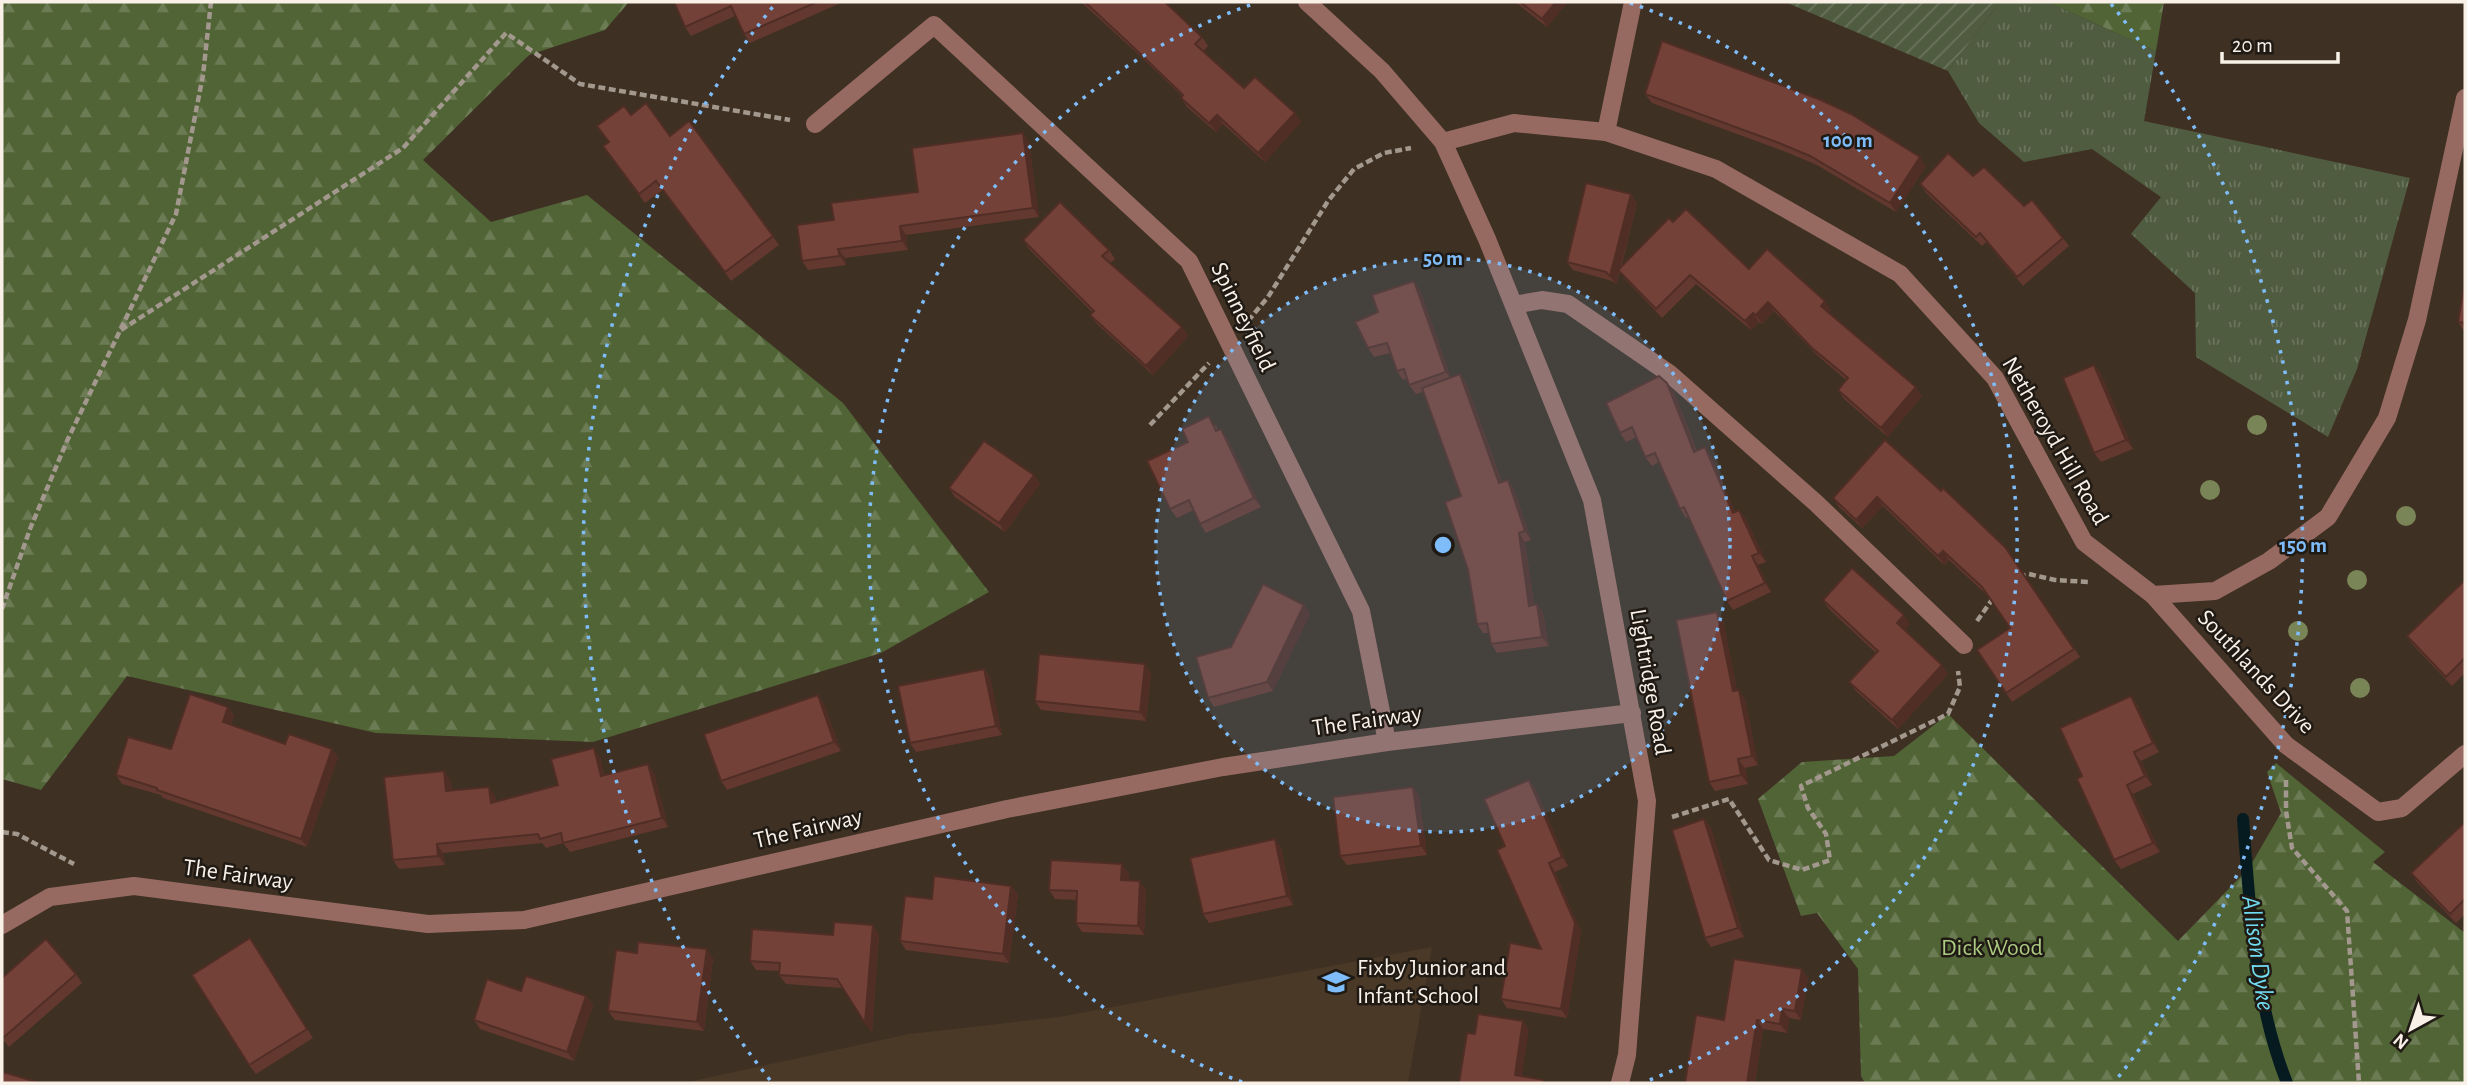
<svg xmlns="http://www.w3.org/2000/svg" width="2467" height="1085" font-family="'Alegreya Sans',sans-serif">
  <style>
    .built { fill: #4b3927 }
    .grass { fill: url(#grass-tufts) }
    .forest { fill: url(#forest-firs) }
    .garden { fill: url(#garden-furrows) }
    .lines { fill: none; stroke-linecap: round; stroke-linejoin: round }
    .stream { stroke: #051b1f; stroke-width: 12 }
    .path { stroke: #a3988d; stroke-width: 4.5; stroke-dasharray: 7 3.5; stroke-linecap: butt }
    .minor { stroke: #966a61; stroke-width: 18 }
    .tree { fill: #7a8557 }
    .wall { fill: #63382f }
    .shaded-wall { fill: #502e26 }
    .building { fill: #734137; stroke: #502e26; stroke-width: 2 }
    .ring { fill: none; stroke: #7fbdfa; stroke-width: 3.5; stroke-dasharray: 3.5 7 }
    .labels { text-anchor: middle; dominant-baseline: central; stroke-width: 5; stroke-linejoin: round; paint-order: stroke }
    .street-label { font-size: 24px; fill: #f9f1e8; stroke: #201a14 }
    .park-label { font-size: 24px; fill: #accb82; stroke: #201a14 }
    .poi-label { font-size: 24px; fill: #f9f1e8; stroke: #201a14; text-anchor: start }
    .water-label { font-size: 26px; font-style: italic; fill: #71dbf1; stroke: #201a14 }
    .centre { fill: #7fbdfa; stroke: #201a14; stroke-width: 3.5 }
    .ring-label { font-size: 21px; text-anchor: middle; font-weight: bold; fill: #7fbdfa; stroke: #201a14; stroke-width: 5; stroke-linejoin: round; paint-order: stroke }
  </style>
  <defs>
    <pattern id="grass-tufts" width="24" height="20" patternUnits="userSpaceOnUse" patternTransform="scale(1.75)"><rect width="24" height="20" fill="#505c40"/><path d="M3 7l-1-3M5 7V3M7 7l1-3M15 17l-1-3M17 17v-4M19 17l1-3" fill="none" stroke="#6a745c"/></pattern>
    <pattern id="forest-firs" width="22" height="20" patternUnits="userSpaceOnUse" patternTransform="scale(1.75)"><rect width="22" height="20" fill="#516436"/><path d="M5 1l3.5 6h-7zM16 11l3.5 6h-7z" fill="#6b7b53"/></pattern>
    <pattern id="garden-furrows" width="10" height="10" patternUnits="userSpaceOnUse" patternTransform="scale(1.75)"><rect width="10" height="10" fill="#505c40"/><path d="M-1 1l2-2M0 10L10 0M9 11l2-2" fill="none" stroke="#6a745c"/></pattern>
  </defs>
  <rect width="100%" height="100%" fill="#3e3023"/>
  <polygon class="built" points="1432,947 1408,1083 684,1083 909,1034 1059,1017"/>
  <polygon class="grass" points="2000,2 2048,2 2156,51 2144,121 2410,178 2357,369 2328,437 2196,357 2195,293 2131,234 2161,197 2092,149 2024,162 1979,123 1948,71"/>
  <g class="forest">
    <polygon points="2,2 629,2 605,30 529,55 423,160 491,222 587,195 843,403 989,592 881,653 593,742 376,733 127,676 41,790 2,779"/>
    <polygon points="2048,2 2164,2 2156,51"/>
    <polygon points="1948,714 2178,941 2249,868 2281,813 2267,772 2276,763 2385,852 2373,862 2465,933 2465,1083 1865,1083 1861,1076 1858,969 1817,913 1801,916 1758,799 1802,762 1894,756"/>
  </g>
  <polygon class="garden" points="1785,2 2000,2 1948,71"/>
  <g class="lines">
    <path class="stream" d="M2243 819C2250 908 2254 1000 2287 1083"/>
    <g class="path">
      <polyline points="1248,321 1268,297 1328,201 1354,169 1384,153 1411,148"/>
      <polyline points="121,330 403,148 506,33 580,84 790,120"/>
      <polyline points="1150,425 1209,363"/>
      <polyline points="2019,577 2029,574 2055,580 2089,582"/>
      <polyline points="2,609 30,529 67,441 176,214 203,75 211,2"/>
      <polyline points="1977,621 1994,597"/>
      <polyline points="2286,780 2286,811 2292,848 2347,911 2359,1083"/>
      <polyline points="1672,817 1729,799 1769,860 1802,870 1830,860 1826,834 1808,808 1801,786 1948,714 1960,687 1958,671"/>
      <polyline points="2,832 17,834 74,864"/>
    </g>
    <g class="minor">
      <polyline points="1307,2 1382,71 1443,142 1487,239 1592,500 1647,801 1627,1055 1620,1083"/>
      <polyline points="815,124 934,25 1189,261 1361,611 1387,742"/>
      <polyline points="1606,132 1633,2"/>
      <polyline points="1443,142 1514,123 1606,132 1716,169 1900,274 1995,378 2084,542 2153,595 2286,745 2378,812 2402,808 2465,754"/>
      <polyline points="1514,305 1542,300 1568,304 1670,374 1816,503 1964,645"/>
      <polyline points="2153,595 2215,591 2269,561 2328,517 2387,418 2417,320 2465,98"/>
      <polyline points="2,925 50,897 134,886 428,924 524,920 1007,809 1223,767 1387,742 1632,713"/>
    </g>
  </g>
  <g class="tree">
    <circle cx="2257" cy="425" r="10"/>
    <circle cx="2210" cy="490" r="10"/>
    <circle cx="2406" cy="516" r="10"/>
    <circle cx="2357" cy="580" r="10"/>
    <circle cx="2298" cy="631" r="10"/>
    <circle cx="2360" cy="688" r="10"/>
  </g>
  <g class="wall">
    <polygon points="674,2 843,2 750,43 744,34 735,16 691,36 685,27"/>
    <polygon points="1081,2 1165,2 1202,37 1208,46 1203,52 1244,88 1295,113 1301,122 1265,162 1223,124 1216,132 1187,107 1181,98 1182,96 1138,54"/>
    <polygon points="1515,2 1568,2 1547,27"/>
    <polygon points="1645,94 1926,166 1896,212 1817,165 1786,152 1652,103"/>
    <polygon points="631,115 670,136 689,121 779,245 731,281 663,190 645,203 603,146 608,142"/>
    <polygon points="1029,142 1039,217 906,235 908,250 845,258 846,265 808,270 802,261 834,220 918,192"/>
    <polygon points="1973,176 2024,206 2063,238 2069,246 2023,286 1986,242 1982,246 1926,193 1920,184"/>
    <polygon points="1637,203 1621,268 1673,222 1749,269 1831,310 1829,313 1922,396 1888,437 1844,399 1838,390 1846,380 1818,356 1774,311 1762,324 1759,322 1751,330 1696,284 1662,318 1625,279 1620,272 1616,284 1612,281 1573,270 1567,262"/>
    <polygon points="1023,240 1109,250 1115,259 1110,263 1182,327 1188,336 1153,375 1097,324 1090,315 1093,313 1029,249"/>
    <polygon points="2465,281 2465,331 2464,331 2458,322"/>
    <polygon points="1420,290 1451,378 1460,374 1466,383 1502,482 1514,489 1531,540 1525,542 1534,605 1537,604 1543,613 1549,646 1497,653 1491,644 1489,633 1483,633 1477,624 1461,496 1423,392 1416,394 1409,385 1407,379 1403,380 1397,371 1390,353 1374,357 1368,348 1378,312"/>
    <polygon points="2094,365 2101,374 2133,449 2101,462 2094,453"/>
    <polygon points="1667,383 1674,392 1697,451 1711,456 1735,512 1746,519 1766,562 1758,565 1771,592 1733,610 1727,601 1688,517 1686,518 1680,509 1659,462 1652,466 1645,457 1637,437 1626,442 1620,433"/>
    <polygon points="1216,425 1218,430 1221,429 1227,438 1261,507 1206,533 1200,524 1194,510 1177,518 1170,509 1188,442"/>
    <polygon points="1034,475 1040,484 1005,532 955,497 949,488"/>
    <polygon points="1941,491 2005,547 2080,657 2012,702 1977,650 2010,628 1987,595 1949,560 1944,565 1883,506 1862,528 1839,507 1833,498"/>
    <polygon points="2465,580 2465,673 2452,686 2413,645 2407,636"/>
    <polygon points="1823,600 1910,624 1905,630 1948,674 1898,729 1856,691 1849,682 1876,653 1829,609"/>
    <polygon points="1304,605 1310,614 1273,691 1214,707 1208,698 1231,647"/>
    <polygon points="1717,612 1723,621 1737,690 1745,699 1758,765 1745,768 1748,784 1715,791 1709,782"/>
    <polygon points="984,669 990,677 1002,735 916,752 910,743"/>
    <polygon points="1151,673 1146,721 1041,710 1035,701"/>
    <polygon points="818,695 824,704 841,751 727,790 721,781"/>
    <polygon points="2131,696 2137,705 2159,752 2141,761 2152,785 2133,794 2160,852 2121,869 2114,860 2082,776"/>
    <polygon points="228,707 234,716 231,725 285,744 332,749 338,757 307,847 163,798 161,795 122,784 116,775 171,749"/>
    <polygon points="600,757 604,775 654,773 668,827 570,852 563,843 546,848 542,843 443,853 445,865 399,869 393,860 444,771 450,780 452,790 495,796 496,802 558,785"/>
    <polygon points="1413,787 1419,795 1427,855 1347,865 1340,856"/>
    <polygon points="1535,788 1568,866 1555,872 1581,932 1567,1018 1507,1008 1501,999 1541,949 1505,846"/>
    <polygon points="1704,819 1711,828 1744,937 1711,947 1705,938"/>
    <polygon points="2465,822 2465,914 2456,923 2417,882 2411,873"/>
    <polygon points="1275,839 1281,848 1293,905 1209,923 1203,914"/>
    <polygon points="1129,873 1128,881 1146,890 1144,935 1082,932 1076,923 1077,900 1055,899 1049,890"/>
    <polygon points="1011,886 1018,895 1009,963 906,950 900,941 932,899"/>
    <polygon points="879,934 872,1032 842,988 786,984 779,975 780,971 756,970 750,961 833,935"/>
    <polygon points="256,947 313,1038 256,1074 249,1065"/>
    <polygon points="637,953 713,958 704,1031 615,1020 608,1011"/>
    <polygon points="76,974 82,983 9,1047 2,1039 2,978"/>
    <polygon points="1808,978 1801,1020 1789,1018 1787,1033 1763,1029 1755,1083 1685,1083 1724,1020"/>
    <polygon points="521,991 586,996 593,1005 574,1061 480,1029 474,1020"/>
  </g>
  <g class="shaded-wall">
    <polygon points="1556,2 1568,2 1547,27 1542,19"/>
    <polygon points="1295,113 1301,122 1265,162 1258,153"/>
    <polygon points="1217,115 1223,124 1216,132 1209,123"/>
    <polygon points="1023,133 1029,142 1039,217 1033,208"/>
    <polygon points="1920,157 1926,166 1896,212 1890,203"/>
    <polygon points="1631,194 1637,203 1616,284 1610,276"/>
    <polygon points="900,226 906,235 908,250 902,241"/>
    <polygon points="838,249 845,258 846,265 840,256"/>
    <polygon points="1414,281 1420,290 1452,381 1446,372"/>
    <polygon points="1825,301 1831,310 1827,315 1821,306"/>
    <polygon points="1768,302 1774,311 1762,324 1756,315"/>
    <polygon points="1753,313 1759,322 1751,330 1745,321"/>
    <polygon points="1182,327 1188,336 1153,375 1146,366"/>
    <polygon points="2094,365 2101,374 2133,449 2126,440"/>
    <polygon points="1460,374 1466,383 1505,492 1499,483"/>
    <polygon points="1667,383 1674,392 1700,461 1694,452"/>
    <polygon points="1916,387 1922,396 1888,437 1881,428"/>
    <polygon points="1221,429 1227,438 1261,507 1254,498"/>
    <polygon points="1705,447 1711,456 1739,522 1733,513"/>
    <polygon points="1034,475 1040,484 1005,532 999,523"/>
    <polygon points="1508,480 1514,489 1531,540 1525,531"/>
    <polygon points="1877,497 1883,506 1862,528 1856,520"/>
    <polygon points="1739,510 1746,519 1766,562 1759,553"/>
    <polygon points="1519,533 1525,542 1535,614 1529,606"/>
    <polygon points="1943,551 1949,560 1944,565 1938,556"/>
    <polygon points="1752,556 1758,565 1771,592 1765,583"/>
    <polygon points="1537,604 1543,613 1549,646 1542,637"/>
    <polygon points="1304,605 1310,614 1273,691 1267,682"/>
    <polygon points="1717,612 1723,621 1739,700 1733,691"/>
    <polygon points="1904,615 1910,624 1903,632 1897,623"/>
    <polygon points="1145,664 1151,673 1146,721 1140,712"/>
    <polygon points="1942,665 1948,674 1898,729 1892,720"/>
    <polygon points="984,669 990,677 1002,735 996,726"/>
    <polygon points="1739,690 1745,699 1758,765 1752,756"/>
    <polygon points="818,695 824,704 841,751 834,742"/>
    <polygon points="2131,696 2137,705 2159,752 2153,743"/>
    <polygon points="228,707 234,716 229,731 223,722"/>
    <polygon points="594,748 600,757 607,785 601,776"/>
    <polygon points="332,749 338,757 307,847 301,839"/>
    <polygon points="2134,752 2141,761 2152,785 2145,776"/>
    <polygon points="1738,759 1745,768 1748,784 1741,775"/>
    <polygon points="648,764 654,773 668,827 662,818"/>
    <polygon points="444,771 450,780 453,800 446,791"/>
    <polygon points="1529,780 1535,788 1568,866 1562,857"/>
    <polygon points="2127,785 2133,794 2160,852 2153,843"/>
    <polygon points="489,787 495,796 497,812 491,803"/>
    <polygon points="1413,787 1419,795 1427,855 1421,846"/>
    <polygon points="1704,819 1711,828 1744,937 1738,928"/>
    <polygon points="1275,839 1281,848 1293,905 1287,896"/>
    <polygon points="437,844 443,853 445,865 438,856"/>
    <polygon points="1549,863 1555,872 1581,932 1567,1018 1561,1009"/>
    <polygon points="1122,864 1129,873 1128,889 1121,880"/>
    <polygon points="1140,881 1146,890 1144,935 1138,926"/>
    <polygon points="1011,886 1018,895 1009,963 1003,954"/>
    <polygon points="873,925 879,934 872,1032 865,1023"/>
    <polygon points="707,949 713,958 704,1031 697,1022"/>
    <polygon points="1802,969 1808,978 1801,1020 1795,1011"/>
    <polygon points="586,996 593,1005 574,1061 567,1052"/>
    <polygon points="1782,1009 1789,1018 1787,1033 1780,1024"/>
    <polygon points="1757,1020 1763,1029 1755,1083 1747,1083"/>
    <polygon points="1523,1021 1529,1029 1521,1083 1515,1075"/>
  </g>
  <g class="building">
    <polygon points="674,2 817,2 744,34 731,6 685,27"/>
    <polygon points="1085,2 1165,2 1202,37 1195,44 1244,88 1255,77 1295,113 1258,153 1217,115 1209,123 1181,98 1183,95 1131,45"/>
    <polygon points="1520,2 1556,2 1542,19"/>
    <polygon points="1662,41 1821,100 1851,114 1920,157 1890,203 1810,156 1779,143 1645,94"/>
    <polygon points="646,103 670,136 689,121 773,236 725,272 656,181 639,194 603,146 609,142 597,126 624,106 631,115"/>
    <polygon points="1023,133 1033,208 900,226 902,241 838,249 840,256 802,261 797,225 834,220 831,203 918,192 912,148"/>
    <polygon points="1948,153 1973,176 1984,167 2024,206 2032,200 2063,238 2017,277 1980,233 1976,237 1920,184"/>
    <polygon points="1586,183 1631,194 1610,276 1606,272 1567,262"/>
    <polygon points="1060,202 1109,250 1102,256 1182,327 1146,366 1090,315 1094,311 1023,240"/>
    <polygon points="1686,209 1749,269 1767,249 1825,301 1821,306 1916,387 1881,428 1838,390 1848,378 1812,348 1768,302 1756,315 1753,313 1745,321 1690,275 1656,309 1618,270 1669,218 1673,222"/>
    <polygon points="1414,281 1446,372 1409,385 1404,369 1397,371 1387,343 1368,348 1355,322 1378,312 1372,295"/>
    <polygon points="2465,281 2465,323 2458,322"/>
    <polygon points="2094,365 2126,440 2094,453 2063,378"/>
    <polygon points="1460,374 1499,483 1508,480 1525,531 1519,533 1529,606 1537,604 1542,637 1491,644 1487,623 1477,624 1468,570 1445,502 1461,496 1422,388"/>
    <polygon points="1659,376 1667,383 1694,452 1705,447 1733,513 1739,510 1759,553 1752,556 1765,583 1727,601 1684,507 1680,509 1655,453 1645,457 1632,427 1620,433 1606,403"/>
    <polygon points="1209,416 1216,431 1221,429 1254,498 1200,524 1189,500 1170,509 1147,461 1188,442 1182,429"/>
    <polygon points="1885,440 1941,491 1943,488 2005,547 2074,649 2006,693 1977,650 2010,628 1982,587 1943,551 1938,556 1877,497 1856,520 1833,498"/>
    <polygon points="984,441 1034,475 999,523 949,488"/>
    <polygon points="1852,568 1904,615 1897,623 1942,665 1892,720 1849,682 1878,651 1823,600"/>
    <polygon points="2465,580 2465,658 2446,677 2407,636"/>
    <polygon points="1263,584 1304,605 1267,682 1208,698 1196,657 1231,647"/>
    <polygon points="1717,612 1733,691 1739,690 1752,756 1738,759 1741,775 1709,782 1676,620"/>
    <polygon points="1039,654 1145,664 1140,712 1035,701"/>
    <polygon points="984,669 996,726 910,743 898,686"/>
    <polygon points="190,694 228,707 223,722 285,744 289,734 332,749 301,839 157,790 157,788 116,775 128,737 171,749"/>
    <polygon points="818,695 834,742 721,781 704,734"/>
    <polygon points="2131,696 2153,743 2134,752 2145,776 2127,785 2153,843 2114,860 2077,779 2082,776 2060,728"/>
    <polygon points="594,748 601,776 648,764 662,818 563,843 561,833 540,839 538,834 437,844 438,856 393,860 384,777 444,771 446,791 489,787 491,803 558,785 551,759"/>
    <polygon points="1529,780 1562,857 1549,863 1575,923 1561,1009 1501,999 1510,943 1541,949 1497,850 1505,846 1484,799"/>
    <polygon points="1413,787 1421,846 1340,856 1333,797"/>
    <polygon points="1704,819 1738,928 1705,938 1672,830"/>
    <polygon points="2465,822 2465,899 2450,914 2411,873"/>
    <polygon points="1275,839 1287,896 1203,914 1190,858"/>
    <polygon points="1051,860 1122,864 1121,880 1140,881 1138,926 1076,923 1077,891 1049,890"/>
    <polygon points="934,876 1011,886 1003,954 900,941 905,896 932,899"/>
    <polygon points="834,922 873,925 865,1023 837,979 779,975 780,963 750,961 752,929 833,935"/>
    <polygon points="250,938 307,1029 249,1065 192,975"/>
    <polygon points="46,939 76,974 3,1038 2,1037 2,978"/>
    <polygon points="638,942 707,949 697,1022 608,1011 616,950 637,953"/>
    <polygon points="1734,959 1802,969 1795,1011 1782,1009 1780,1024 1757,1020 1747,1083 1685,1083 1696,1015 1724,1020"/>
    <polygon points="526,976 586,996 567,1052 474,1020 487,979 521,991"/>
    <polygon points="1478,1014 1523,1021 1515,1075 1544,1080 1544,1083 1459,1083 1467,1033 1475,1034"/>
    <polygon points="3,1072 40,1083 2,1083"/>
  </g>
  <circle cx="1443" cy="545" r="287" fill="#7fbdfa" fill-opacity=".12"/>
  <g class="ring">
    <circle cx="1443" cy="545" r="287"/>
    <path d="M1242 1082A573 573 0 0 1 1256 3M1630 3A573 573 0 0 1 1644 1082"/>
    <path d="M770 1080A860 860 0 0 1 775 4M2111 4A860 860 0 0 1 2116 1080"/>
  </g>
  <defs>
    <symbol id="school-bare" viewBox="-9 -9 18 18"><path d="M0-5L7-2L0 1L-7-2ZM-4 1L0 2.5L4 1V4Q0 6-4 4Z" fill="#7fbdfa" stroke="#201a14" stroke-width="2.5" paint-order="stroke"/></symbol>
  </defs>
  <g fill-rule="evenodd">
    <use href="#school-bare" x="1317" y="963" width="38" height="38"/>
  </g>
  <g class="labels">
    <g class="street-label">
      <text transform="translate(1243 317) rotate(64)">Spinneyfield</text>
      <text transform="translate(2055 441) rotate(60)">Netheroyd Hill Road</text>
      <text transform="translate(2256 672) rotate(47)">Southlands Drive</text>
      <text transform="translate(1650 682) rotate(80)">Lightridge Road</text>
      <text transform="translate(1367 721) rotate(-8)">The Fairway</text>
      <text transform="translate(808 829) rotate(-13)">The Fairway</text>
      <text transform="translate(238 875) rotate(8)">The Fairway</text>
    </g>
    <g class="park-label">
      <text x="1992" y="948">Dick Wood</text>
    </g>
    <g class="poi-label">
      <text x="1357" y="968">Fixby Junior and<tspan x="1357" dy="28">Infant School</tspan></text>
    </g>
    <g class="water-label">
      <text transform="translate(2258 953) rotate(82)">Allison Dyke</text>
    </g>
  </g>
  <circle cx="1443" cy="545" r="10" class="centre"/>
  <g class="ring-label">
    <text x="1848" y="147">100 m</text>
    <text x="1443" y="265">50 m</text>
    <text x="2303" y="552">150 m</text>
  </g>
  <rect width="2467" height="1085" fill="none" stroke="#f9f1e8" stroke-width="7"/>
  <g transform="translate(2411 1029) rotate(220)" stroke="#201a14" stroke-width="5" paint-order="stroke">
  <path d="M0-5L12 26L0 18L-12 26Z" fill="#f9f1e8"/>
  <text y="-10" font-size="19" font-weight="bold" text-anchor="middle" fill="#f9f1e8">N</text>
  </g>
  <path d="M2222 52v10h116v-10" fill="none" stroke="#f9f1e8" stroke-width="3.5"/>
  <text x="2232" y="52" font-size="21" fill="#f9f1e8" stroke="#201a14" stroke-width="5" paint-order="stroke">20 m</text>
</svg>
